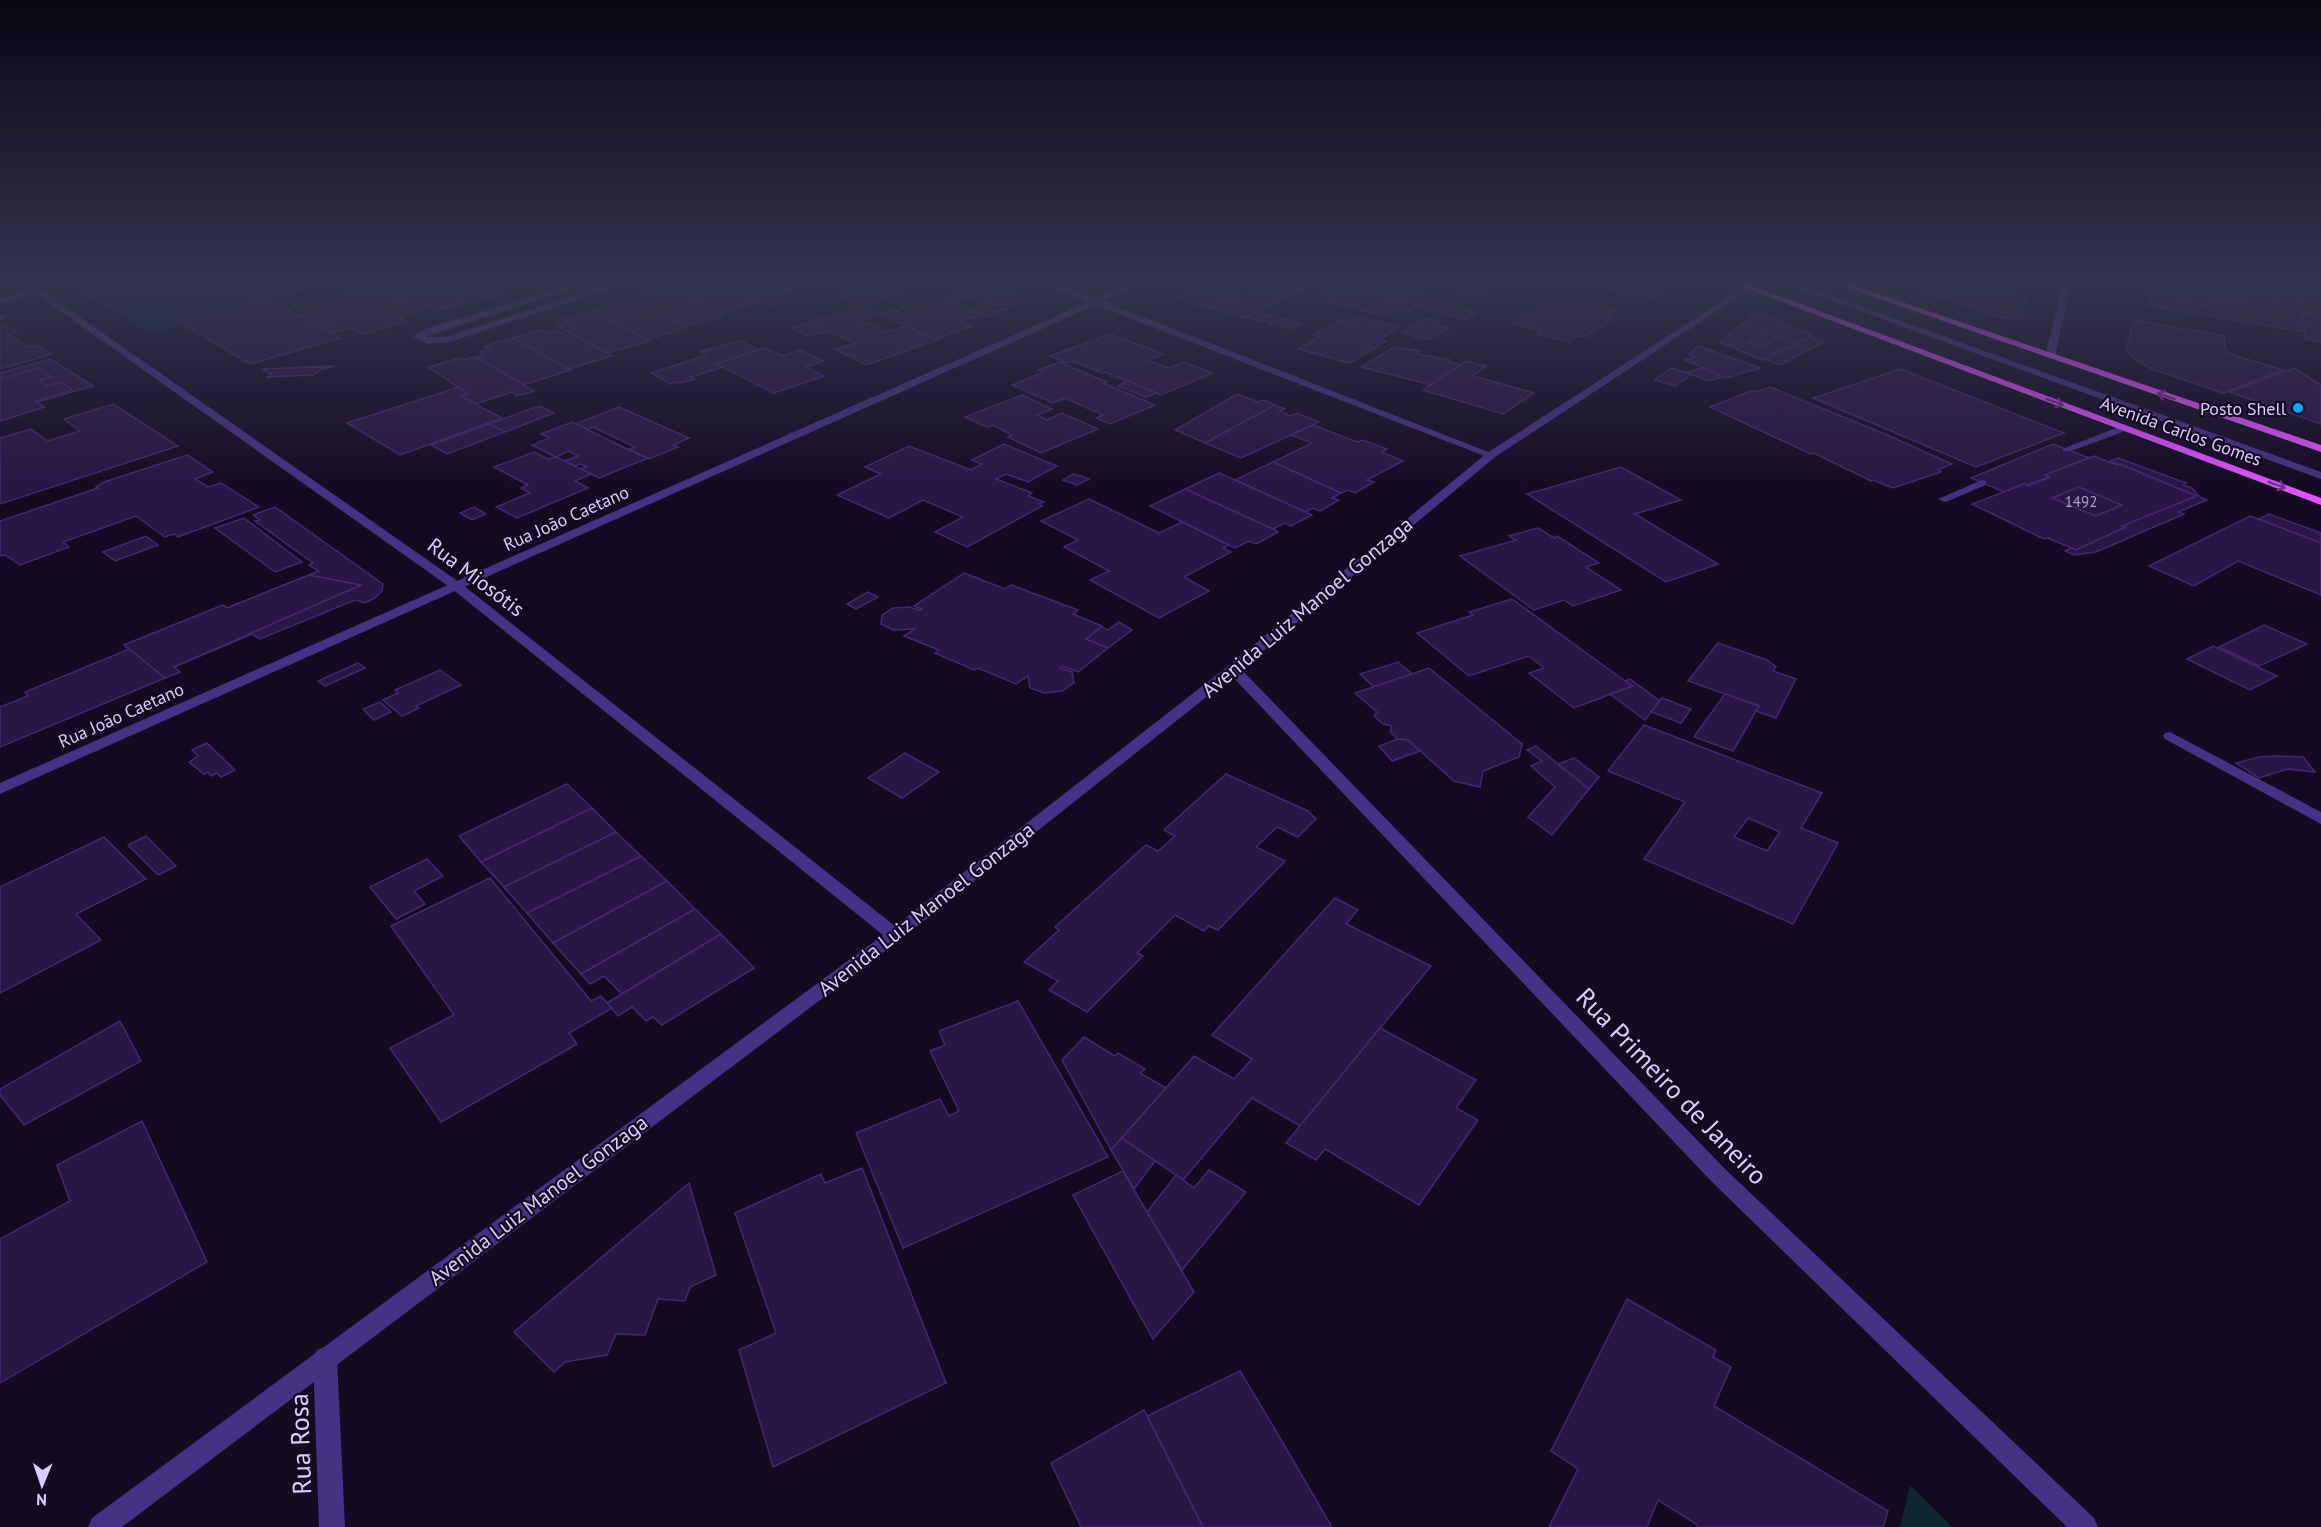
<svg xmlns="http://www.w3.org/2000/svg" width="2321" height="1527" font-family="'PT Sans',sans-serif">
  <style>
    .green { fill: #0e272c }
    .building { fill: #291645; stroke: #452673; stroke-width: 1.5; fill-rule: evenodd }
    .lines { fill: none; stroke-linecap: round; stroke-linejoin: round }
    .service { fill: #463285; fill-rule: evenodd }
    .minor { fill: #463285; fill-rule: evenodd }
    .tertiary { fill: #463285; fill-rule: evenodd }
    .primary { fill: #e253ff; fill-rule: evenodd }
    .oneway { stroke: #7b2f90 }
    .poi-dot { fill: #00acf7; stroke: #140b22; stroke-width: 2 }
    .labels { text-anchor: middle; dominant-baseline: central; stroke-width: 4.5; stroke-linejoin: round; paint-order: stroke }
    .far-number-label { font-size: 15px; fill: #af9ed0 }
    .far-poi-label { font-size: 18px; fill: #dcccff; stroke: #140b22; text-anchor: end }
    .far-street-label { font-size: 18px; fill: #dcccff; stroke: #140b22 }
    .street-label { font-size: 21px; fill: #dcccff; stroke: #140b22 }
    .near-street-label { font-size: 26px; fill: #dcccff; stroke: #140b22 }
  </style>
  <rect width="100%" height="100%" fill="#140b22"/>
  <g class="green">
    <polygon points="105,279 345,279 151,333 72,288"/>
    <polygon points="1910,1485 1952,1527 1900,1527"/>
  </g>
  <g class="building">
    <polygon points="409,279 423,279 465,303 438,310 433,307 418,311 378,287"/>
    <polygon points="423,279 510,279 515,282 501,286 505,288 497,290 503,294 465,303 444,291 462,287 459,285 439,289"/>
    <polygon points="685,279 700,283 707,281 759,302 721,313 662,286"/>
    <polygon points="768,279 818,279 789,288"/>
    <polygon points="768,279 792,290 771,296 784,302 770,306 705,280"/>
    <polygon points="879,279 915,279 907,282 916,285 882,299 854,289"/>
    <polygon points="967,279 980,279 1029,299 1007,306 998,303 992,305 978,301 987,298 980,295 966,299 958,296 971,292 953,284"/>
    <polygon points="1218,279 1256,279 1300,290 1281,300 1253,292 1261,288 1254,286 1258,284 1252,283 1239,289 1213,282"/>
    <polygon points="1256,279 1305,279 1316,282 1300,290"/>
    <polygon points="1322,279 1352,279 1337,287 1316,282"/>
    <polygon points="1443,279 1505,279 1476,296 1433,285"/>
    <polygon points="1575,279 1664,279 1676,283 1653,297 1612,290"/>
    <polygon points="1937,279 1951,279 1980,289 1986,287 1969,282 1970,279 2016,279 2013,290 2009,289 2007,294 2027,297 2021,319 1999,317 1915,288"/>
    <polygon points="2160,279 2272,279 2275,308 2303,313 2305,332 2149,306 2151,285 2161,287"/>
    <polygon points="2160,279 2226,279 2248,283 2249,292 2209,286 2210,297 2249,303 2249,312 2183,302 2183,299 2151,292 2151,285 2161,287"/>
    <polygon points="2272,279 2299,281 2303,313 2275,308"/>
    <polygon points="2299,279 2321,279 2321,295 2300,292"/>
    <polygon points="2162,280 2176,282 2176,289 2161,287"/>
    <polygon points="1213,282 1239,289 1228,294 1241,298 1253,292 1281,300 1262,310 1193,291"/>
    <polygon points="1343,284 1353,287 1358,284 1383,291 1351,308 1321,300 1329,296 1323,295"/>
    <polygon points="377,287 418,311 397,316 407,322 362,334 352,328 333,333 319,326 331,323 328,321 316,324 301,316 308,314 294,304 317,299 320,301"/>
    <polygon points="665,287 721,313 724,315 686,326 638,303 650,299 640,294"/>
    <polygon points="1400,288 1476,313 1464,320 1386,296"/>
    <polygon points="1193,291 1262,310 1246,318 1177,299"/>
    <polygon points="847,292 862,296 869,294 882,299 861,307 836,296"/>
    <polygon points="2300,292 2321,295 2321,316 2303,313"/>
    <polygon points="954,294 958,296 968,300 957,303 943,298"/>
    <polygon points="1386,296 1419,306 1408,312 1396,308 1384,316 1361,310"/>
    <polygon points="267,297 341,338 250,364 178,321"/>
    <polygon points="928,298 944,304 949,303 980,315 961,321 973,326 935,339 879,314 894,309 911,317 919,314 901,307"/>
    <polygon points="1553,299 1580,306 1586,302 1617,310 1607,316 1615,318 1584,337 1578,336 1569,342 1537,334 1542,331 1511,323"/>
    <polygon points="617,304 622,306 631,304 637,306 642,305 688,327 647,340 591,311"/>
    <polygon points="981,305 995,311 1003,308 1007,309 988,317 970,309"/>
    <polygon points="861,307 878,314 859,320 887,332 906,326 920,333 915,334 922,334 937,340 866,365 851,357 856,355 854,354 848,356 835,349 855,343 828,331 809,336 792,328"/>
    <polygon points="591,311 647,340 650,341 608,353 556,325 569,321 564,319"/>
    <polygon points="1257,312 1272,316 1262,322 1246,317"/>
    <polygon points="1757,312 1813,335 1762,360 1720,342"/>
    <polygon points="2303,313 2321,316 2321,342 2305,339"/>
    <polygon points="1359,317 1399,327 1367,347 1374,349 1350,363 1298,349 1320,336 1313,335 1339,320 1349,323"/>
    <polygon points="1279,318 1301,323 1290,329 1269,323"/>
    <polygon points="1426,318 1441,322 1435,325 1449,328 1427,340 1401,333"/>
    <polygon points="2134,320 2224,336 2226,351 2234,355 2283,370 2223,393 2152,369 2134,359 2126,349"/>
    <polygon points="0,323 3,323 17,332 8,334 28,347 37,345 52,354 0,369"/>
    <polygon points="540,330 545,333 554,330 560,333 566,331 612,356 568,369 513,338"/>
    <polygon points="1764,333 1779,337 1762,346 1747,342"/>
    <polygon points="1110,334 1163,354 1147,360 1169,368 1184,362 1212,373 1161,395 1105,372 1102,373 1073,361 1067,363 1050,356"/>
    <polygon points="1810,337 1824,342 1780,365 1764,359"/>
    <polygon points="513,338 568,369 571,370 523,385 476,357 484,355 479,352 489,349 484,346"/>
    <polygon points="1379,339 1386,341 1374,349 1367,347"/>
    <polygon points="739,340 760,350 716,364 722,367 691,377 695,379 681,383 677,382 670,384 651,373 707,355 701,352"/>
    <polygon points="1698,346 1760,368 1726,378 1685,360 1695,357 1689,354"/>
    <polygon points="1394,347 1421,351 1417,354 1450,360 1447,362 1460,365 1431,385 1361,367"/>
    <polygon points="765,348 782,356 800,350 824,361 806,367 824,376 774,393 716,364"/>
    <polygon points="475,357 476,357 534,391 517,396 512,392 475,404 460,396 468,394 428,367 459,358 463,360"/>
    <polygon points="51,359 93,386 37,402 44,407 0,421 0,373"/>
    <polygon points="1466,361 1486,366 1473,376 1534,393 1503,414 1423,390"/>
    <polygon points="1059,362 1107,382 1103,383 1155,405 1110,424 1096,418 1103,415 1065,398 1053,403 1012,385 1044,372 1038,370"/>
    <polygon points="334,366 320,370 314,375 267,377 273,372 268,373 263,369"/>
    <polygon points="39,368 52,377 39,380 48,386 61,382 72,390 35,401 44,407 0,421 0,379"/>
    <polygon points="1671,368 1691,374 1692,374 1675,386 1655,380"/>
    <polygon points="1703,368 1723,377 1708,381 1687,372"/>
    <polygon points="2294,368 2321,385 2321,424 2229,392"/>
    <polygon points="1900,369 2064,433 1976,467 1813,398"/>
    <polygon points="1128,381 1156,393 1146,397 1118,386"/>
    <polygon points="459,387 468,394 460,396 502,418 400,455 347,423"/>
    <polygon points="1770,387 1885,434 1952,464 1938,470 1941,472 1893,488 1873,480 1871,481 1814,453 1811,454 1710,407 1753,390 1756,392"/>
    <polygon points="1237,394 1258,402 1264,400 1275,405 1205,443 1175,430"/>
    <polygon points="1022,395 1052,409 1037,415 1047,420 1062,413 1098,429 1041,453 1008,437 1012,435 993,425 987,427 965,417"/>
    <polygon points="113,404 178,446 0,504 0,438 31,429 48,441 80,431 64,419"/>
    <polygon points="1275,405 1285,409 1279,411 1291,416 1297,413 1319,422 1241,458 1205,443"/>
    <polygon points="539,406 554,413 505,432 489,424"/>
    <polygon points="619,407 689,438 673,445 678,447 649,459 629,449 635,447 593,427 587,430 575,424"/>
    <polygon points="572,422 637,454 648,458 599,478 581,469 587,467 580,464 575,466 564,461 578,456 569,451 556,457 532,445 550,438 541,434"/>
    <polygon points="489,424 505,432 447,454 431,445"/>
    <polygon points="1313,425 1357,442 1363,440 1387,449 1382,452 1403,461 1367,480 1374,482 1355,493 1348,490 1341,493 1273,462 1312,443 1291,435"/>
    <polygon points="1004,444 1057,466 1028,482 1006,474 996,479 1032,493 1028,496 1044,502 1039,504 1042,506 967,547 935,532 963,517 923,500 889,518 837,495 881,474 865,467 909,446 971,470 982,464 972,460"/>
    <polygon points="2053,444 2089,458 2045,475 2050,477 2004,492 1971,478"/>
    <polygon points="534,452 548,459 556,457 591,474 575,481 588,488 517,518 496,507 530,493 521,488 528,485 494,467"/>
    <polygon points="187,455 213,472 195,479 208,487 221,483 259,507 178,537 174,534 165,537 136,516 63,542 69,547 20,565 5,555 0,556 0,521 98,488 96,487 104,482"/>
    <polygon points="2094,456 2117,465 2120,464 2197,496 2122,526 2126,527 2076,550 2048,538 2044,539 1972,504 2024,484 2028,486 2050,477 2045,475"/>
    <polygon points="2118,458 2186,483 2183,485 2192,488 2200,497 2207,500 2178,512 2184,514 2096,552 2074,555 2065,551 2071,548 2076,550 2126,527 2122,526 2197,496 2120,464 2108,462"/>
    <polygon points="1273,462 1341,493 1332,498 1339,500 1320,511 1313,508 1305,512 1235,480"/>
    <polygon points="1621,467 1681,500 1635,514 1718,564 1666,582 1527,494"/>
    <polygon points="1219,473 1235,480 1312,515 1291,526 1285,523 1273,529 1185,489"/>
    <polygon points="1073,474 1081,476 1089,479 1077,485 1063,480"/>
    <polygon points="2079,487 2122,505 2096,516 2052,498"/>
    <polygon points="1185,489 1273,529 1278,532 1256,544 1249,541 1235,548 1150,506"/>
    <polygon points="1089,499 1159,533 1182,522 1229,545 1223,548 1231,552 1184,577 1209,591 1159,618 1090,580 1109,571 1064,547 1078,540 1041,521"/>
    <polygon points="275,507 383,584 382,591 375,598 365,603 355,600 260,639 252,634 174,667 180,672 165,678 124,645 223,605 227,608 319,571 309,565 313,563 255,521 260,520 253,515"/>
    <polygon points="474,507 486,514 472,520 460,513"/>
    <polygon points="2269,514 2321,533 2321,543 2259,519"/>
    <polygon points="2250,516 2321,543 2321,595 2238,561 2194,586 2149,566"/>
    <polygon points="244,518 302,562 275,572 215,528"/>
    <polygon points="1538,528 1554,538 1557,536 1599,563 1586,567 1621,590 1573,606 1564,600 1534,610 1460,556 1516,540 1509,536"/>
    <polygon points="146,536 158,545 115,561 103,552"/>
    <polygon points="964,573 1005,589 1011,585 1078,610 1073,614 1102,626 1086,639 1108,648 1078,672 1062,666 1060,668 1072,672 1074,683 1062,691 1044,693 1030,688 1028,676 1016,684 978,668 974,670 935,653 939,650 904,636 915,629 893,630 881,624 882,615 893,608 909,607 919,610 922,609 914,606"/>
    <polygon points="309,575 361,585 174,667 180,672 165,678 124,645 223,605 227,608"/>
    <polygon points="868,592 878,597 856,609 847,604"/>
    <polygon points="1512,599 1625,681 1633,686 1574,708 1529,673 1544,668 1529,656 1469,676 1417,633 1473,615 1469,612"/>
    <polygon points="1119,622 1132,630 1108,648 1086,639 1101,627 1108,630"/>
    <polygon points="2264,625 2307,644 2259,666 2219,647"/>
    <polygon points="1718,643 1767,660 1776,667 1773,671 1796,679 1776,718 1756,711 1759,706 1688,681"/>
    <polygon points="2213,646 2277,676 2250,690 2187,659"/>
    <polygon points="129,649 165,678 0,747 0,707 28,696 25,692"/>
    <polygon points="1398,662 1412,674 1374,687 1360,674"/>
    <polygon points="358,663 365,668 325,686 318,681"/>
    <polygon points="1429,668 1522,744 1519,757 1483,771 1480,787 1454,781 1408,740 1398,739 1390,732 1392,726 1383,724 1374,716 1377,712 1355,693"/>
    <polygon points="440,670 461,685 416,706 419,708 402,716 383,700 398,693 395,690"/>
    <polygon points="1630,679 1660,701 1645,720 1610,694 1633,686 1625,681"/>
    <polygon points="1725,694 1759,706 1733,751 1694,737"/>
    <polygon points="1662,698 1691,709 1681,723 1651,712"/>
    <polygon points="380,702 391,712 374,720 363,709"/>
    <path d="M1644 725 1822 793 1801 828 1838 843 1793 924 1644 859 1685 802 1608 771ZM1748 818 1780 832 1767 851 1734 837Z"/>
    <polygon points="1398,739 1408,740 1420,751 1392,761 1379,746"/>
    <polygon points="207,743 235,770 221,777 217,773 211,776 208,772 204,774 189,762 198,756 192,750"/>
    <polygon points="1536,746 1589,789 1552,835 1528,817 1555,787 1531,766 1542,761 1527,750"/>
    <polygon points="905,753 939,772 902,798 868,778"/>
    <polygon points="2278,756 2303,757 2315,772 2288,769 2259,778 2236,763 2259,757"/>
    <polygon points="1574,758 1599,777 1589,789 1558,764"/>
    <polygon points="1226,774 1308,811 1316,819 1298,837 1277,827 1256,847 1285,861 1218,930 1209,926 1204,931 1175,915 1137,953 1143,956 1087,1012 1049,990 1058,981 1024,962 1059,930 1055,927 1146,845 1158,851 1175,836 1164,830"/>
    <polygon points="567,784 592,808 481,862 459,836"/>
    <polygon points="592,808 616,832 504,887 481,862"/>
    <polygon points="616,832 641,856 527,913 504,887"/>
    <polygon points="146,836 176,866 158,875 128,845"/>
    <polygon points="104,837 146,879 76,914 101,940 0,993 0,887"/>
    <polygon points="641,856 667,881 553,943 527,913"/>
    <polygon points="427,859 443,876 414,891 425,904 396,919 370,887"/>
    <polygon points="490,878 591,1001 601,996 612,1008 569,1033 577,1044 441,1122 390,1048 454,1015 391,926"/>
    <polygon points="667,881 695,909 581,974 553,943"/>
    <polygon points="1335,898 1358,910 1346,924 1431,966 1300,1126 1252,1098 1183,1180 1122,1138 1194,1056 1234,1079 1252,1059 1212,1035"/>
    <polygon points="695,909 721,934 622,994 604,976 590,984 581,974"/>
    <polygon points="721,934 754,968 662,1025 653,1017 646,1021 632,1007 618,1016 607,1003"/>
    <polygon points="1018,1001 1108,1157 903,1248 856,1133 940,1099 949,1116 959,1111 930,1051 945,1045 939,1031"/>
    <polygon points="120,1021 141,1061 24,1125 0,1095 0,1089"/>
    <polygon points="1380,1028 1476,1080 1456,1108 1478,1120 1419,1205 1325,1149 1316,1160 1286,1143"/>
    <polygon points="1084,1037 1115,1056 1118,1053 1145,1069 1140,1073 1166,1088 1111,1150 1062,1060"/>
    <polygon points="142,1121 207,1262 0,1383 0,1239 70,1201 57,1165"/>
    <polygon points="1122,1138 1155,1161 1134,1189 1111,1150"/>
    <polygon points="862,1168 946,1383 773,1467 739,1350 776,1333 735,1213 821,1174 825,1183"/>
    <polygon points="1209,1170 1246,1192 1182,1270 1147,1212 1176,1175 1194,1188"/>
    <polygon points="1123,1171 1194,1292 1153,1339 1073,1195"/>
    <polygon points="689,1183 716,1275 690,1287 685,1301 658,1299 645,1335 616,1334 607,1355 565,1362 554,1372 514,1332"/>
    <polygon points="1627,1299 1716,1350 1713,1357 1731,1367 1714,1406 1888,1511 1883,1527 1697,1527 1698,1525 1658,1500 1647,1527 1549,1527 1578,1469 1551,1451"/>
    <polygon points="1240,1371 1273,1426 1332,1527 1203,1527 1147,1416"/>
    <polygon points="1144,1410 1203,1527 1081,1527 1051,1463"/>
  </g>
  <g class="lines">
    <g class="service">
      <polygon points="589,279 603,279 425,337 446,337 626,279 640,279 450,342 428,344 413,337 424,329"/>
      <polygon points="1772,279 1785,279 2321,472 2321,479"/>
      <polygon points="0,315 6,315 7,317 0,321"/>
      <polygon points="2124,425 2128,426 2128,430 2071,451 2063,451 2062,449"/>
      <polygon points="1982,480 1986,481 1986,485 1948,501 1944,502 1938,499"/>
      <polygon points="2170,732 2321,812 2321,824 2165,739 2163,736 2165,733"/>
    </g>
    <g class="minor">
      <polygon points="1031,279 1044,279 1095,298 1138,279 1150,279 1103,301 1496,455 1495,457 1487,457 1096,305 0,794 0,783 1088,302"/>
      <polygon points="1233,665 1238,666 1726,1170 2094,1518 2098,1527 2067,1527 1712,1182 1228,672 1226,669"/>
      <polygon points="325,1347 333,1350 337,1358 345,1527 319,1527 313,1358 317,1350"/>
    </g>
    <g class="tertiary">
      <polygon points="7,279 19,279 40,289 459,582 895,926 1228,666 1487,453 1745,286 1752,288 1495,457 1238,672 901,939 122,1527 88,1527 92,1518 883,935 451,588 36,294 0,304 0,298 29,291"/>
      <polygon points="2064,279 2072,279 2055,356 2050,359 2045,356"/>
    </g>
    <g class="primary">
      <polygon points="1721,279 1734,279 2321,498 2321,505"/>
      <polygon points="1822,279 1835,279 2321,445 2321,452"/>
    </g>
  </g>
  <defs><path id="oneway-shaft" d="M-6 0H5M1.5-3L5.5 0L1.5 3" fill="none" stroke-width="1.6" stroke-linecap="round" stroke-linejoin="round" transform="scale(1.5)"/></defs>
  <g class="oneway">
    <use href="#oneway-shaft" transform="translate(2166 396) rotate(-161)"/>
    <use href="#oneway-shaft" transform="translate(2055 402) rotate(20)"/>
    <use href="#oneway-shaft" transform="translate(2277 485) rotate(20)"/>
  </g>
  <linearGradient id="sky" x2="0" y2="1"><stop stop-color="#0b0613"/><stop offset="0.57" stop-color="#34344f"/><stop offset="1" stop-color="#34344f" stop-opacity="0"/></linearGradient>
  <rect width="2321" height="493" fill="url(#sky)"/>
  <circle class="poi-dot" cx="2298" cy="408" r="6"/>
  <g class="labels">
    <g class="far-number-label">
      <text x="2081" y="501">1492</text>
    </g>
    <g class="far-poi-label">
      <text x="2286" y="408">Posto Shell</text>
    </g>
    <g class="far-street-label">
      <text transform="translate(2181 431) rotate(20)">Avenida Carlos Gomes</text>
      <text transform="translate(566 518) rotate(-24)">Rua João Caetano</text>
      <text transform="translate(121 715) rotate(-24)">Rua João Caetano</text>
    </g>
    <g class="street-label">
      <text transform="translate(476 577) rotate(37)">Rua Miosótis</text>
      <text transform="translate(1307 607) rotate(-40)">Avenida Luiz Manoel Gonzaga</text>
      <text transform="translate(926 909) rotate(-38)">Avenida Luiz Manoel Gonzaga</text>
      <text transform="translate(538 1200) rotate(-37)">Avenida Luiz Manoel Gonzaga</text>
    </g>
    <g class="near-street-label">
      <text transform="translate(1672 1086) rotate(46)">Rua Primeiro de Janeiro</text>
      <text transform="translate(300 1444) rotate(-92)">Rua Rosa</text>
    </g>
  </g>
  <g transform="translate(42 1485) rotate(182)" stroke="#140b22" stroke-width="4.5" paint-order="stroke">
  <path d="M0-4.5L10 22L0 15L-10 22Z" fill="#dcccff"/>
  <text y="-9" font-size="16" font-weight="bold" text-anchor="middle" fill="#dcccff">N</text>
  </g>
</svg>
